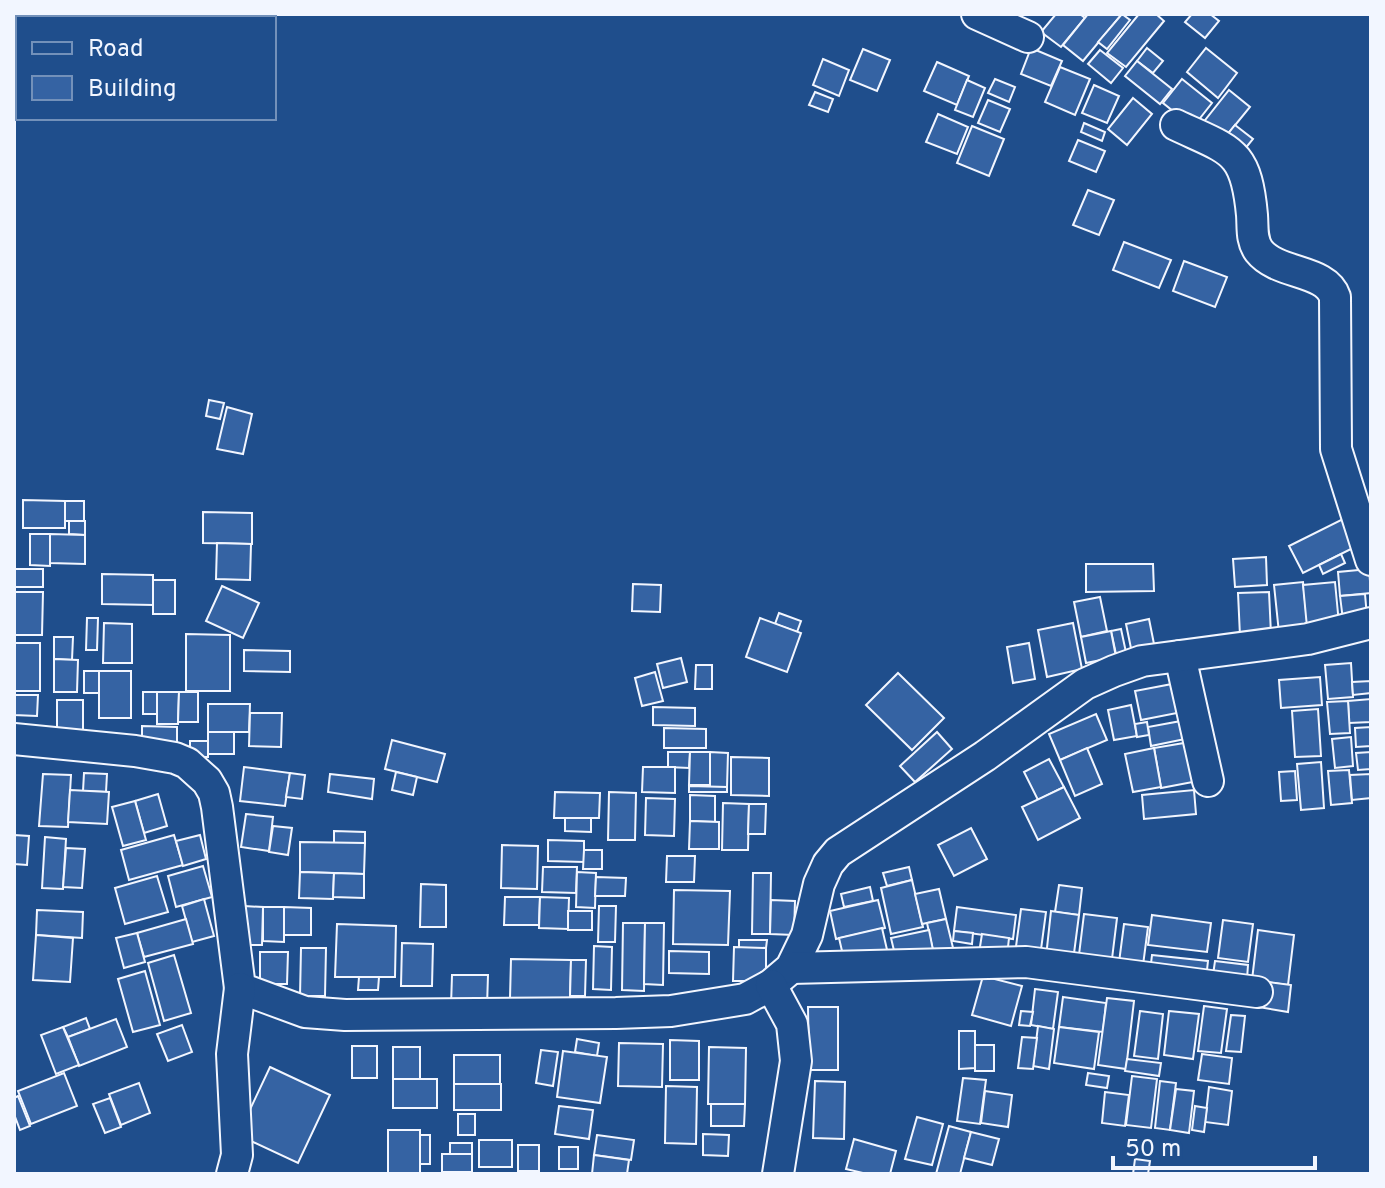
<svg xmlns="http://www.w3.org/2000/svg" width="1385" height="1188" font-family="Overpass,sans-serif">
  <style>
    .building { fill: #3563a3; stroke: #f2f6ff; stroke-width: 2 }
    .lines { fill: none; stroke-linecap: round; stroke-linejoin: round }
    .minor-casing { stroke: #f2f6ff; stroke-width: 34 }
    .minor { stroke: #1f4e8c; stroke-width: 30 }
  </style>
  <rect width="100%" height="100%" fill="#1f4e8c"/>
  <g class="building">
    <polygon points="1056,14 1080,14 1085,18 1061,47 1041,32"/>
    <polygon points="1088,14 1122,14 1083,61 1063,45"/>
    <polygon points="1122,14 1130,20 1107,49 1098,42"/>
    <polygon points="1139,14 1156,14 1164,21 1126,67 1107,53"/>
    <polygon points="1192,14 1210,14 1219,21 1205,38 1185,22"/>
    <polygon points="1031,48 1062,61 1051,86 1021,74"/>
    <polygon points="1147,48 1163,61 1153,73 1137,61"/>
    <polygon points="1206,48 1237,73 1218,98 1187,72"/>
    <polygon points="863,49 890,60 877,91 850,80"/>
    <polygon points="1100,50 1123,68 1111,83 1088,64"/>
    <polygon points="823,59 849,70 839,96 813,85"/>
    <polygon points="1137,61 1172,89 1160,104 1125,76"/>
    <polygon points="937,62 969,76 957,105 924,91"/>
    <polygon points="1060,67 1090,79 1075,115 1045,102"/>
    <polygon points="995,79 1015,87 1009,102 988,93"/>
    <polygon points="1182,79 1212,103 1193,127 1163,103"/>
    <polygon points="967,80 985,88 973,117 955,110"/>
    <polygon points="1094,85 1119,96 1107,123 1082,113"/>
    <polygon points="1229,90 1250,107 1223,140 1202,124"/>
    <polygon points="815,92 833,99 828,112 809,105"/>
    <polygon points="1133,98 1152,114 1127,145 1108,129"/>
    <polygon points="988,100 1010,109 1000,132 978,123"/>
    <polygon points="938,114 968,127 957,154 926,142"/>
    <polygon points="1084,123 1105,132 1102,141 1081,132"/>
    <polygon points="1235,125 1253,139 1240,155 1223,140"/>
    <polygon points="972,126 1004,139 989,176 957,163"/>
    <polygon points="1078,140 1105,151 1096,172 1069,161"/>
    <polygon points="1088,190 1114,200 1099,235 1073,225"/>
    <polygon points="1124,242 1171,260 1159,288 1113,270"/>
    <polygon points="1184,261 1227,277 1215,307 1173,291"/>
    <polygon points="209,400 224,403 220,419 206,416"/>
    <polygon points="227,407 252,414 243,454 217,449"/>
    <polygon points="23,500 65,501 65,528 23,528"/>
    <rect x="65" y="501" width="19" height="20"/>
    <polygon points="203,512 252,513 252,544 203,543"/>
    <polygon points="1347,517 1361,544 1303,573 1289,546"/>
    <polygon points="69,521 85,521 85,535 69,534"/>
    <polygon points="30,534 50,534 50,566 30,565"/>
    <polygon points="50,534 85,535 85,564 50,563"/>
    <polygon points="217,543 251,544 250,580 216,579"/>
    <polygon points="1341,554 1345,563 1323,574 1319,565"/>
    <polygon points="1266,557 1267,585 1235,587 1233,559"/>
    <polygon points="1086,564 1153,564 1154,591 1086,592"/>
    <rect x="14" y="569" width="29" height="18"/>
    <polygon points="1369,569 1371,593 1340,596 1338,572"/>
    <polygon points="102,574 153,575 153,605 102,604"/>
    <rect x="153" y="580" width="22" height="34"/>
    <polygon points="1303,582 1308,630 1279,633 1274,585"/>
    <polygon points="1335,582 1339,624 1307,627 1303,585"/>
    <polygon points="633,584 661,585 660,612 632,611"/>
    <polygon points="222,586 259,603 243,638 206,621"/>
    <polygon points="14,592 43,592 42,635 14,635"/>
    <polygon points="1269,592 1271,634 1240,636 1238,593"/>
    <polygon points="1365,594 1367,617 1343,620 1340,596"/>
    <polygon points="1100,597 1107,631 1081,637 1074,602"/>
    <polygon points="779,613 801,621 797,632 775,624"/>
    <polygon points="87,618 98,618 97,650 86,650"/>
    <polygon points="760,618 801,633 787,672 746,657"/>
    <polygon points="1149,619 1156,654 1133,658 1126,624"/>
    <polygon points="104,623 132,624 132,663 103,663"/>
    <polygon points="1073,623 1082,669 1047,677 1038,630"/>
    <polygon points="1121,629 1127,657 1117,659 1111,631"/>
    <polygon points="1111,631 1116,657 1086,663 1081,637"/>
    <polygon points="186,634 230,635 230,691 186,691"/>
    <polygon points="54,637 73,637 72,660 54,659"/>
    <rect x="14" y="643" width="26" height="48"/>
    <polygon points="1029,643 1035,679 1013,683 1007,647"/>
    <polygon points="244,650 290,651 290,672 244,671"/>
    <polygon points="681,658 687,682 663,688 657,664"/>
    <polygon points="54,659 78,660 77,692 54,692"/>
    <polygon points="1351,663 1353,697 1328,699 1325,665"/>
    <polygon points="696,665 712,665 712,689 695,689"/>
    <rect x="84" y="671" width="15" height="22"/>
    <rect x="99" y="671" width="32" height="47"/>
    <polygon points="655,672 663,701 642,706 635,678"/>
    <polygon points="898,673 944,718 912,750 866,705"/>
    <polygon points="1320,677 1322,705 1281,708 1279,680"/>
    <polygon points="1371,681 1371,693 1353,695 1352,682"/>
    <polygon points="1172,684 1177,713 1141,720 1135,691"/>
    <rect x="143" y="692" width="14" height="22"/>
    <polygon points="157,692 179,692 178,724 157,724"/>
    <polygon points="179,692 198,692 198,722 178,722"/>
    <polygon points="14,695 38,695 37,716 14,715"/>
    <polygon points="1371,699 1371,722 1349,723 1348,701"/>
    <polygon points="57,700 83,700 83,739 57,738"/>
    <polygon points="1348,701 1350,733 1330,734 1327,702"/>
    <polygon points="208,704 250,704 249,732 208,732"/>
    <polygon points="1131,705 1137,736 1114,740 1108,710"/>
    <polygon points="653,707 695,708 695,726 653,725"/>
    <polygon points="1318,709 1321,756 1295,757 1292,711"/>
    <polygon points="250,713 282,713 281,747 249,746"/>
    <polygon points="1096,714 1107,740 1060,760 1049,734"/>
    <polygon points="1181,721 1185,739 1151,746 1148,727"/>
    <polygon points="1147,722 1149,735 1137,737 1135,724"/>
    <polygon points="142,726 177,727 177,748 142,748"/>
    <polygon points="1371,727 1371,746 1356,747 1355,728"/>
    <polygon points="664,728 706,729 706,748 664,748"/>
    <rect x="208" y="732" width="26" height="22"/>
    <polygon points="937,732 952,749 915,782 900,766"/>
    <polygon points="1351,737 1353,766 1335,768 1332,739"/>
    <polygon points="392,740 445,754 437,782 385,769"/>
    <rect x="190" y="741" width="18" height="16"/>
    <polygon points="1190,742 1198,781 1161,788 1154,748"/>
    <polygon points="1087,748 1102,784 1075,796 1060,760"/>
    <polygon points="1154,748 1161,787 1133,792 1125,754"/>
    <polygon points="668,752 690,752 689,768 668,767"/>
    <polygon points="690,752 710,752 710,785 689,785"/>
    <polygon points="710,752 728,753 727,787 710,787"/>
    <polygon points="1371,752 1371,769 1358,770 1356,753"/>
    <polygon points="731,757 769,758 769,796 731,795"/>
    <polygon points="1049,759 1064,787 1038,800 1024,772"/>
    <polygon points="1321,762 1324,808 1301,810 1297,764"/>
    <polygon points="244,767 290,773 285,806 240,801"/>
    <polygon points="643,767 675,767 675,793 642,792"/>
    <polygon points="1349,770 1352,803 1331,805 1328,771"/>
    <polygon points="1295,771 1297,800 1281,801 1279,772"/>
    <polygon points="396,772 417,777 413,795 392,790"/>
    <polygon points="84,773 107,774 106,792 83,791"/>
    <polygon points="290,773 305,775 302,799 286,797"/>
    <polygon points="43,774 71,775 68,827 39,826"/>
    <polygon points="330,774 374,779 372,799 328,792"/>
    <polygon points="1371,774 1371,798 1352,800 1350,775"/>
    <polygon points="689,786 727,787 727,792 689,792"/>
    <polygon points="1064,787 1080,818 1038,840 1022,807"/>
    <polygon points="70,790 109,792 107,824 68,822"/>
    <polygon points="1194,790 1196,814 1144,819 1142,795"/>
    <polygon points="555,792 600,793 599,818 554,818"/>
    <polygon points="609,792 636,793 635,840 608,840"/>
    <polygon points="158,794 167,826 144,833 135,801"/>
    <polygon points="690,795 715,796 715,822 690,821"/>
    <polygon points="646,798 675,799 674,836 645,835"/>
    <polygon points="135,801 146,840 123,846 112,807"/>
    <polygon points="723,803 749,804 748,850 722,850"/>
    <polygon points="749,804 766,804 765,834 748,834"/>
    <polygon points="246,814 273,817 269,851 241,847"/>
    <polygon points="565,818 591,818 591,832 565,831"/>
    <polygon points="690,821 719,822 719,849 689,849"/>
    <polygon points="273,826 292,828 288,855 269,852"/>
    <polygon points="971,828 987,859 954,876 938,845"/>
    <polygon points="334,831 365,832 365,843 334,843"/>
    <polygon points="14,835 29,836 27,865 14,864"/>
    <polygon points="174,835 183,865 129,880 121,850"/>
    <polygon points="200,835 206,859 183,866 176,841"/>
    <polygon points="45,837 66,839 63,889 42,888"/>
    <polygon points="548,840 584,841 584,862 548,861"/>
    <polygon points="300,842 365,843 364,874 300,872"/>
    <polygon points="502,845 538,846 537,889 501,888"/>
    <polygon points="66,848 85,849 82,888 63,887"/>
    <polygon points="584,850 602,850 602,869 583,869"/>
    <polygon points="667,856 695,856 694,882 666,882"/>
    <polygon points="203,866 212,897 176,907 168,876"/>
    <polygon points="543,867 577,867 576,893 542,892"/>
    <polygon points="909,867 912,880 887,886 883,873"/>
    <polygon points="300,872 334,873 333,899 299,898"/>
    <polygon points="577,872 596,873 595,908 576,907"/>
    <polygon points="334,873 364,874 364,898 333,897"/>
    <polygon points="753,873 771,873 770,934 752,934"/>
    <polygon points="157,876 168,912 125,924 115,888"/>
    <polygon points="596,877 626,878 625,896 595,896"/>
    <polygon points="912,880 923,927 891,934 881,888"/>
    <polygon points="421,884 446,885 446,927 420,927"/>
    <polygon points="1059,885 1082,888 1079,915 1055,912"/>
    <polygon points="870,887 873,901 844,907 841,894"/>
    <polygon points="939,889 946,919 922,924 915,894"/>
    <polygon points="674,890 730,891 728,945 673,944"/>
    <polygon points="505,897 540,897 539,925 504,925"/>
    <polygon points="540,897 569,898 568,929 539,928"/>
    <polygon points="204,899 214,936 192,942 182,906"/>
    <polygon points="771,900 795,901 794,935 770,934"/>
    <polygon points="878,900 885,928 836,939 830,911"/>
    <polygon points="244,906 263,907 262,945 244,945"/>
    <polygon points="599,906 616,906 615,942 598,942"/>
    <polygon points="263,907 284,907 284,942 263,941"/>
    <polygon points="284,907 311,908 311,935 284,935"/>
    <polygon points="957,907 1016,915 1013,939 954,931"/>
    <polygon points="1021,909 1046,912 1040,957 1015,954"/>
    <polygon points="37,910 83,912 82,938 36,935"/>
    <rect x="568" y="911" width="24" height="19"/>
    <polygon points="1051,911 1079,915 1073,961 1046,957"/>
    <polygon points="1084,914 1117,918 1111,967 1078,963"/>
    <polygon points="1152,915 1211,923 1207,952 1148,945"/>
    <polygon points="186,919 193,944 144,957 137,933"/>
    <polygon points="946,919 955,956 935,960 927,923"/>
    <polygon points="1223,920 1253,924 1248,962 1218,958"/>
    <polygon points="623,923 645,923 644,991 622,990"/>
    <polygon points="645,923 664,923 663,985 644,984"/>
    <polygon points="337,924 396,926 395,977 335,977"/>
    <polygon points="1124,924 1148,927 1142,973 1118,970"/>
    <polygon points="882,928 888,954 845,964 839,938"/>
    <polygon points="929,930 933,950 896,959 891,938"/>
    <polygon points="1258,930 1294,935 1288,985 1252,980"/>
    <polygon points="954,931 973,933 972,944 953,941"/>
    <polygon points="137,933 145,962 124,968 116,938"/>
    <polygon points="982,934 1009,938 1007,956 979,953"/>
    <polygon points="36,935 73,938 70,982 33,980"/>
    <polygon points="739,940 767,940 766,948 739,948"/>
    <polygon points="402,943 433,944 432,986 401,986"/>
    <polygon points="594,946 612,947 611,990 593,989"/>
    <polygon points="734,947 766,948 766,981 733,981"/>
    <polygon points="301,948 326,948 325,996 300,996"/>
    <polygon points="669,951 709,952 709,974 669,973"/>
    <polygon points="260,952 288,952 287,984 260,984"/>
    <polygon points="174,955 191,1013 164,1021 148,963"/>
    <polygon points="1152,955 1208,961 1206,979 1150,972"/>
    <polygon points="511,959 571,960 570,999 510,998"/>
    <polygon points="571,960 586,960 585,996 570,996"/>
    <polygon points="1215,961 1248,965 1247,979 1213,975"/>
    <polygon points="145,971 160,1025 133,1032 118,979"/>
    <polygon points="452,975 488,975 487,1007 451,1006"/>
    <polygon points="983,976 1022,986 1011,1026 972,1015"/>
    <polygon points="359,977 379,977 378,990 358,990"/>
    <polygon points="1261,981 1291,985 1288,1012 1258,1007"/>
    <polygon points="1035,989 1058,992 1053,1029 1031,1025"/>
    <polygon points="1063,997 1106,1003 1103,1032 1059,1027"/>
    <polygon points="1107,998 1134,1001 1126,1069 1098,1065"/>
    <polygon points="1204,1006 1227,1009 1221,1053 1198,1051"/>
    <polygon points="808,1007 838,1007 838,1070 809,1070"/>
    <polygon points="1021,1011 1033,1012 1030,1026 1019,1025"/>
    <polygon points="1140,1011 1163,1014 1158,1059 1134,1056"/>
    <polygon points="1169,1011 1199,1014 1193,1059 1164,1055"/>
    <polygon points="1231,1015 1245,1016 1241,1052 1226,1051"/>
    <polygon points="86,1018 90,1029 68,1037 63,1027"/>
    <polygon points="116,1019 127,1047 79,1066 68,1037"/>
    <polygon points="182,1025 192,1052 168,1061 157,1034"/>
    <polygon points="1038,1026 1054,1029 1049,1069 1033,1066"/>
    <polygon points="63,1027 79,1065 56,1074 41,1035"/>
    <polygon points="1059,1027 1099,1032 1094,1069 1054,1063"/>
    <polygon points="959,1031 975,1031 975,1068 959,1069"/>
    <polygon points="1022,1037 1037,1038 1033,1069 1018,1068"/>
    <polygon points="577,1039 599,1043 597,1056 575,1052"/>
    <polygon points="670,1040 699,1041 699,1080 670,1080"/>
    <polygon points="619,1043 663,1044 662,1087 618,1086"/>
    <rect x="975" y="1045" width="19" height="26"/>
    <rect x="352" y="1046" width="25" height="32"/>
    <rect x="393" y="1047" width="27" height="32"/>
    <polygon points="709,1047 746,1048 745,1104 708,1104"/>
    <polygon points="541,1050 558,1052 553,1086 536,1083"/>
    <polygon points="563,1051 607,1057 600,1103 557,1097"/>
    <polygon points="1202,1054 1232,1058 1229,1084 1198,1080"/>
    <rect x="454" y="1055" width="46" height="29"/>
    <polygon points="1127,1059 1161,1063 1159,1076 1125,1071"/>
    <polygon points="270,1067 330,1095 298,1163 238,1135"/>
    <polygon points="64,1073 77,1106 31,1124 18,1091"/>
    <polygon points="1088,1073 1109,1076 1107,1088 1086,1085"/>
    <polygon points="1132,1076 1157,1079 1151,1128 1126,1125"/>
    <polygon points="963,1078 986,1080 980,1124 957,1121"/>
    <rect x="393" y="1079" width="44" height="29"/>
    <polygon points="815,1081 845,1082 844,1139 813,1138"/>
    <polygon points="1160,1081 1176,1083 1170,1130 1155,1128"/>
    <polygon points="139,1083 150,1113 121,1125 109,1094"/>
    <rect x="454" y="1084" width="47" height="26"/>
    <polygon points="666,1086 697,1087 696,1144 665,1143"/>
    <polygon points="1209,1087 1232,1091 1228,1125 1205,1122"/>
    <polygon points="1176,1089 1194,1091 1189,1133 1170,1130"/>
    <polygon points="985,1091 1012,1095 1008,1127 981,1123"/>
    <polygon points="1105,1092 1129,1095 1125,1126 1102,1123"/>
    <polygon points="18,1096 30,1126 20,1130 14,1114 14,1098"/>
    <polygon points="110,1098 121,1127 105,1133 93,1104"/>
    <polygon points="711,1104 745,1104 744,1126 711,1126"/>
    <polygon points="559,1106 593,1110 589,1139 555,1134"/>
    <polygon points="1195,1106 1207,1108 1204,1132 1192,1130"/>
    <rect x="458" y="1114" width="17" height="21"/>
    <polygon points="917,1117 943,1124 932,1165 905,1159"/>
    <polygon points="949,1126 971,1132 960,1174 936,1174"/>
    <rect x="388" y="1130" width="32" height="44"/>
    <polygon points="971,1132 999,1139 992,1165 964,1158"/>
    <polygon points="703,1134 729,1135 728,1156 703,1155"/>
    <rect x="420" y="1135" width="10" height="29"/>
    <polygon points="597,1135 634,1140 631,1160 594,1155"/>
    <polygon points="854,1139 896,1151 890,1174 867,1174 846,1169"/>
    <rect x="479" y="1140" width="33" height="27"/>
    <rect x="450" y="1143" width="22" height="11"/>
    <rect x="518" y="1145" width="21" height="26"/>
    <rect x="559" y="1147" width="19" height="22"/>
    <rect x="442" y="1154" width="30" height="18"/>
    <polygon points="594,1155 629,1160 627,1174 592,1174"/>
    <polygon points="1135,1159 1150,1161 1148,1174 1133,1174"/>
  </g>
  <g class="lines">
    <defs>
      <g id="minor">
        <polyline points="977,14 1028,37"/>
        <path d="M1176 125C1231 151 1246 149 1252 215 1253 228 1251 240 1259 251 1278 275 1326 269 1335 297L1336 449 1371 560"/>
        <polyline points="1180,656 1208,781"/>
        <polyline points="14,739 135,751 175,758 187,763 207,781 214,793 217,807 240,988 305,1012 345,1015 616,1013 671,1011 745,999 771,985 791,968 807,935 819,884 828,864 838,852 985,756 1085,684 1114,671 1142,661 1308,639 1371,623"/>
        <polyline points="791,968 1026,962 1257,992"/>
        <polyline points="771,985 792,1024 796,1061 778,1174"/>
        <polyline points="232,1174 237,1155 232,1054 240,988"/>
      </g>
    </defs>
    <use href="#minor" class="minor-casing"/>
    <use href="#minor" class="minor"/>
  </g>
  <rect width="1385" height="1188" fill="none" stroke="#f2f6ff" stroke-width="32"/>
  <rect x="16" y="16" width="260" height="104" fill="#1f4e8c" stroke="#7391ba" stroke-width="2"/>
  <rect x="32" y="42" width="40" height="12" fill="#1f4e8c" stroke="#7391ba" stroke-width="2"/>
  <text x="88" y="56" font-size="24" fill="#f2f6ff">Road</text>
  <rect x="32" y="76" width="40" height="24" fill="#3563a3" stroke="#7391ba" stroke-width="2"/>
  <text x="88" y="96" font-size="24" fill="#f2f6ff">Building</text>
  <path d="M1113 1156v12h202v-12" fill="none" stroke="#f2f6ff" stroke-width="4"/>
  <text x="1125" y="1156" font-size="24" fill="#f2f6ff" stroke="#1f4e8c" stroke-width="6" paint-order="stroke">50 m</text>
</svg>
